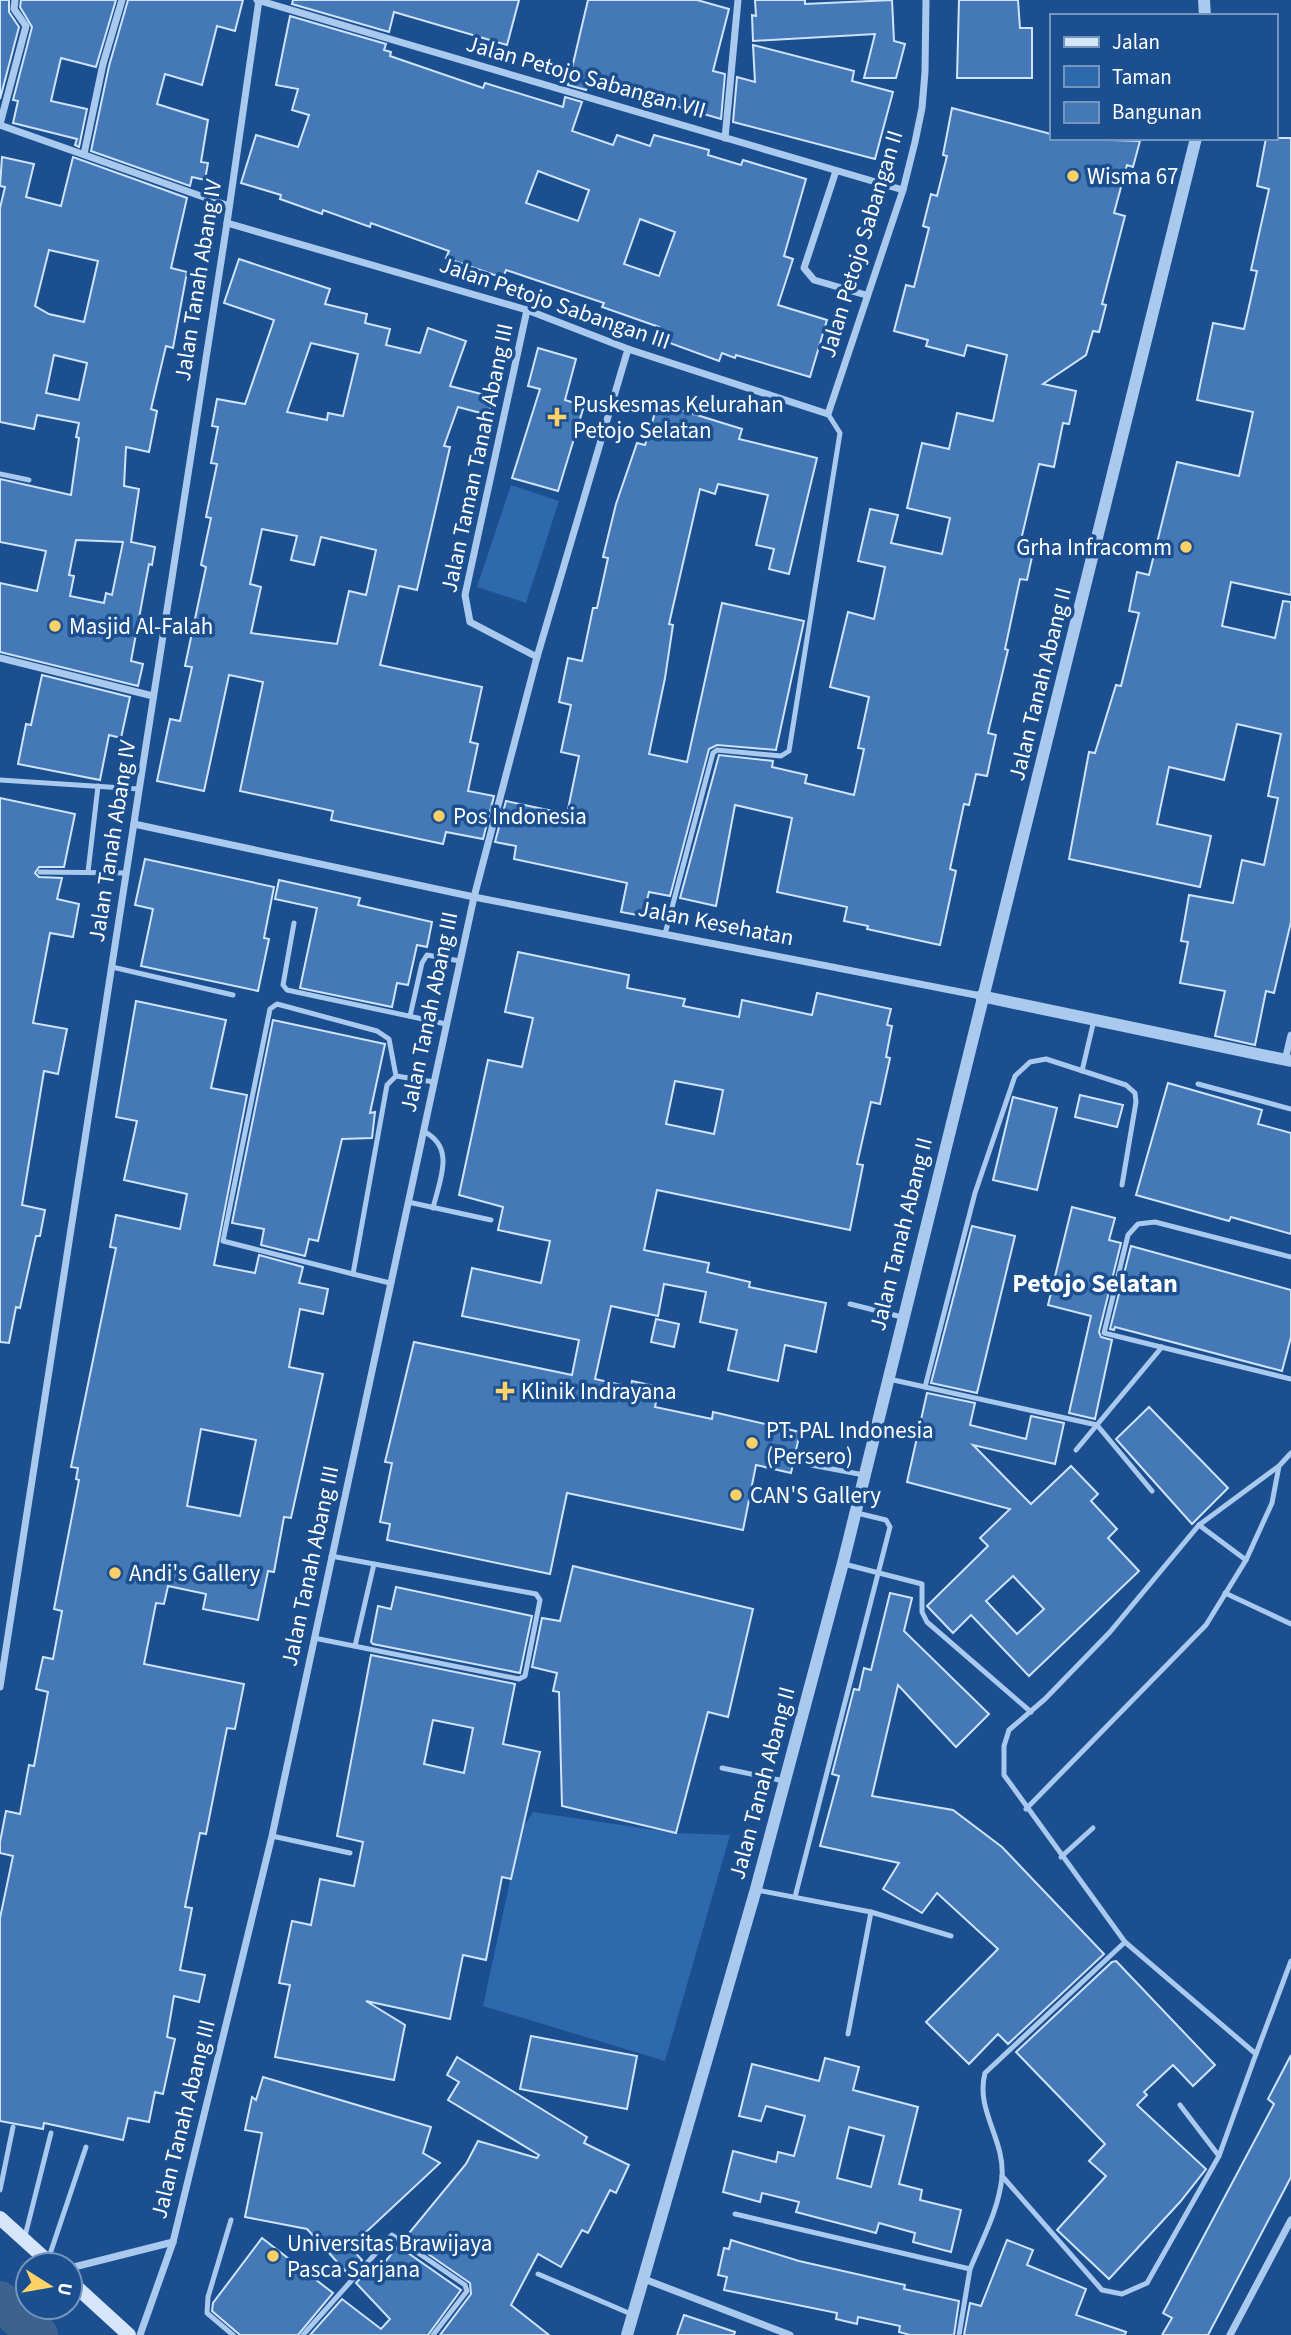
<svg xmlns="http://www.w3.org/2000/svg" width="1291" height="2335" font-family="'Source Sans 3',sans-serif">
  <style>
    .green { fill: #2e69ad }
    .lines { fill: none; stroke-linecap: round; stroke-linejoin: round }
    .river { stroke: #3c6290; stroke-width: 40 }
    .building { fill: #4478b7; stroke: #cfe3fa; stroke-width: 2; fill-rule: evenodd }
    .service { stroke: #a9c9ee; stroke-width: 5 }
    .minor { stroke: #a9c9ee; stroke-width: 7 }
    .tertiary { stroke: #a9c9ee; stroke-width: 12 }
    .secondary { stroke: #d6e6fa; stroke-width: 14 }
    .poi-dot { fill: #ffd166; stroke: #1b4f8f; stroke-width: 2.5 }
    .labels { text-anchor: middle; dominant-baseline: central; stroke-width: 7; stroke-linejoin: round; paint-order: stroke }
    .street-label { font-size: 23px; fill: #fff; stroke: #1b4f8f }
    .poi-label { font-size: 23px; fill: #fff; stroke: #1b4f8f; text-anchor: start }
    .quarter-label { font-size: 26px; font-weight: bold; fill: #fff; stroke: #1b4f8f }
  </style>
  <rect width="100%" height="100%" fill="#1b4f8f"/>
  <g class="green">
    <polygon points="511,485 559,501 526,603 477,587"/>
    <polygon points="533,1812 676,1833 730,1835 665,2061 483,2006 521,1830"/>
  </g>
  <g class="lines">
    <polyline class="river" points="0,2301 38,2335"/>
  </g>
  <g class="building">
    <polygon points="0,0 9,0 9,12 19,27 0,99"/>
    <polygon points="21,0 116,0 96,67 61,58 51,101 87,109 79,147 75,145 77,139 13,123 18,101 13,100 32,27 20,7"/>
    <polygon points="128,0 243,0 235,31 217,26 202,85 165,74 157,104 208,120 201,162 208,163 205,180 192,177 190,186 91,151 109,66"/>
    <polygon points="293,0 519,0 507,45 394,12 389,32 292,4"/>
    <polygon points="588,0 697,0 729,9 713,71 725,74 721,119 637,95 588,85 586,90 568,85"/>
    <polygon points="755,0 805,0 805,4 892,0 894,41 905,44 896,78 864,78 875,34 753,41 752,15 756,16"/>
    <polygon points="959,0 1018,0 1020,28 1032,28 1032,78 957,78"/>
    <path d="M290 16 386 44 384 50 391 52 390 56 483 88 485 83 563 107 565 97 582 102 572 131 613 145 617 135 650 146 654 135 709 150 708 155 741 165 743 160 806 179 784 256 793 259 778 305 827 320 810 377 736 355 735 358 722 353 719 361 656 338 659 327 602 307 604 303 506 270 503 278 446 258 449 251 371 223 370 227 323 210 322 214 280 199 281 195 241 183 256 135 298 147 309 115 292 110 298 89 276 85ZM538 171 589 190 578 221 526 203ZM640 219 675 232 659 276 624 264Z"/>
    <polygon points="753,45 854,71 852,81 893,92 875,159 733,122 737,77 755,82"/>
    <polygon points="952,108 1051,134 1051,138 1140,141 1133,167 1127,165 1114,213 1125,216 1102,304 1106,305 1099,332 1093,331 1086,355 1043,384 1076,391 1069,424 1063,423 1054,467 1039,464 1021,540 1035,543 1027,580 1020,579 1005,649 1008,650 988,733 996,735 987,776 976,774 969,805 964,804 950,869 956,871 940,945 867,929 868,926 844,921 847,907 777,892 792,818 735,805 716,906 680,898 719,755 773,761 772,767 807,775 805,783 854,795 864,749 858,748 869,697 830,687 848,612 874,619 885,567 858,561 870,509 898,515 891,543 942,554 950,518 907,508 922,443 949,449 957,413 993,421 1007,355 967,345 964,356 926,346 928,340 894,331 906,285 914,287 929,228 923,226 931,194 937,196 947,156 943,155"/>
    <polygon points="1266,138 1291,138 1291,595 1231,582 1222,626 1275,638 1283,601 1291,602 1291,922 1274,993 1266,991 1255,1045 1215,1036 1225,991 1180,983 1188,942 1181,941 1189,895 1233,903 1242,860 1264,865 1278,798 1268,796 1281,734 1237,724 1224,780 1169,767 1157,824 1211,836 1200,887 1069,859 1089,752 1095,753 1116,685 1121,686 1139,613 1129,611 1137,572 1149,575 1177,462 1239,476 1253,412 1197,400 1213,323 1244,329 1257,271 1251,270 1269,189 1257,186"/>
    <path d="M2 157 34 164 26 197 61 206 73 157 187 198 171 268 187 272 173 348 166 346 151 409 157 411 149 452 126 447 124 486 139 489 131 542 155 547 152 565 149 564 131 661 143 664 138 686 0 652V583L37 591 46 551 0 542V479L71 495 79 438 76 437 79 423 37 415 34 429 0 422V208L5 187 0 186ZM49 250 98 261 84 322 49 314 35 306ZM54 355 87 363 79 400 46 393ZM76 540 123 542 112 595 106 593 104 603 70 596 74 576 69 575Z"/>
    <path d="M239 259 330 289 325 304 367 314 365 323 390 329 386 345 420 353 428 328 466 341 450 386 493 397 488 415 458 407 444 446 450 447 417 590 399 586 380 665 482 687 470 742 478 744 468 791 494 796 483 839 446 832 443 844 331 820 333 811 240 791 263 682 229 675 204 791 157 781 170 719 180 721 192 667 185 666 206 567 201 565 211 518 206 517 217 464 211 463 218 427 212 426 217 399 245 404 274 320 224 303ZM311 343 358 354 343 416 328 413 327 420 287 412ZM262 529 297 536 291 560 314 565 321 537 376 550 366 595 349 591 337 644 251 633 261 587 250 584Z"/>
    <polygon points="538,348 576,359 565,400 584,406 558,491 512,478 540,389 528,386"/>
    <polygon points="658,403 742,429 739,439 817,458 789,574 769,569 774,549 756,545 768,495 718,484 715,494 700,489 669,624 673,625 665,678 649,754 687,762 722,603 804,621 776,750 717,745 709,749 670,896 649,892 643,916 621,912 627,883 514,859 516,846 495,842 506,801 567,814 579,756 561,752 571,705 559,702 568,658 582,661 593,608 597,608 608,558 603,557 616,504 637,443 645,445"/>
    <polygon points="42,675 130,697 121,738 109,735 100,780 18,764 26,724 31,725"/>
    <polygon points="0,798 75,814 64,867 39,867 35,873 39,877 62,878 57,899 79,904 73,937 50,933 33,1023 67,1029 58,1074 44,1071 22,1205 45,1210 40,1236 36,1236 20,1308 16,1307 9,1343 0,1342"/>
    <polygon points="145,859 274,887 264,938 269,939 258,991 141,966 153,909 135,905"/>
    <polygon points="279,880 360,898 358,905 432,922 427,947 417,945 408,985 397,983 392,1007 300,988 317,908 275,899"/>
    <path d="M518 952 629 975 627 988 685 999 683 1006 739 1017 742 1000 812 1015 817 993 891 1009 887 1025 892 1026 886 1057 890 1058 880 1104 871 1102 857 1164 863 1165 850 1230 657 1190 644 1250 709 1263 707 1272 750 1282 749 1287 826 1303 816 1352 785 1345 778 1381 728 1370 737 1330 700 1322 706 1292 664 1284 658 1316 611 1306 595 1379 631 1387 632 1381 659 1387 655 1407 712 1419 713 1412 800 1432 791 1473 756 1465 743 1530 567 1493 550 1574 387 1540 390 1524 380 1522 392 1463 385 1462 414 1342 572 1375 579 1340 462 1316 472 1268 541 1283 550 1241 498 1230 503 1207 459 1195 488 1060 522 1067 533 1018 505 1012ZM675 1081 723 1090 714 1134 666 1124Z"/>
    <path d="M136 1001 226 1020 211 1088 247 1095 214 1265 255 1273 259 1255 303 1267 299 1283 328 1289 323 1314 300 1309 289 1367 323 1374 291 1518 284 1517 274 1572 268 1571 258 1620 203 1609 206 1594 168 1586 164 1604 156 1603 144 1664 244 1684 235 1729 227 1728 206 1834 200 1833 185 1907 192 1908 180 1970 205 1975 199 2002 174 1996 167 2037 175 2039 163 2094 155 2092 149 2122 128 2118 123 2140 44 2123 43 2129 0 2121V1918L13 1856 0 1853V1842L6 1811 20 1814 29 1765 34 1766 48 1692 36 1689 43 1657 53 1659 62 1611 54 1609 79 1480 76 1479 78 1468 71 1467 116 1248 110 1247 116 1215 180 1229 187 1194 124 1180 137 1121 116 1117ZM201 1429 256 1440 240 1516 187 1506Z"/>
    <polygon points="273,1020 385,1044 370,1113 375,1112 372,1138 342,1139 318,1241 309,1239 305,1256 261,1245 264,1229 232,1223"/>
    <polygon points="1168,1083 1262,1110 1258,1124 1291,1133 1291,1234 1231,1217 1229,1221 1136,1195"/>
    <polygon points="1080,1095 1123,1105 1117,1127 1075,1117"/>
    <polygon points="1013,1097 1057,1108 1037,1190 993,1180"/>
    <polygon points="1072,1207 1115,1218 1109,1240 1121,1243 1099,1332 1101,1337 1112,1340 1095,1419 1069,1413 1091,1316 1048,1305"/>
    <polygon points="972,1226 1015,1236 977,1393 931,1383"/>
    <polygon points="1131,1246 1291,1290 1291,1337 1282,1371 1115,1327 1114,1330 1110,1329"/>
    <polygon points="656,1319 679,1324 674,1347 651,1342"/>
    <path d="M927 1393 975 1403 970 1425 1026 1439 1031 1416 1064 1423 1055 1464 973 1445 1031 1504 1071 1466 1098 1494 1091 1501 1117 1529 1108 1538 1139 1571 1029 1676 971 1615 953 1633 927 1606 988 1546 980 1538 1010 1509 907 1482ZM1013 1576 1044 1609 1017 1634 986 1601Z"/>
    <polygon points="1149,1407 1228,1488 1192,1524 1116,1439"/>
    <polygon points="573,1566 753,1609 728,1717 708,1712 676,1833 562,1806 559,1692 553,1691 557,1673 532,1667 542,1618 560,1621"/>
    <polygon points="396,1587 532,1616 520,1673 373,1644 371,1642 378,1606 391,1609"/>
    <polygon points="890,1593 912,1598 904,1631 989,1714 956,1747 898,1685 872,1796 953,1810 1002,1847 1104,1954 1008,2044 998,2034 969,2064 926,2022 998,1949 937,1893 922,1913 883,1889 899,1863 820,1846 839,1776 832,1774 854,1689 859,1690 864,1668 871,1670"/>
    <path d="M371 1655 515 1684 503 1744 540 1752 511 1879 502 1877 486 1960 463 1955 450 2019 366 2001 405 2025 394 2080 275 2057 290 1985 279 1983 292 1921 311 1925 320 1879 354 1886 363 1842 337 1836ZM433 1720 473 1728 464 1773 424 1764Z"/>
    <polygon points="1116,1961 1215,2065 1193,2086 1173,2065 1144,2092 1147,2095 1137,2105 1206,2169 1180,2202 1109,2279 1057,2230 1106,2176 1089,2161 1105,2144 1016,2052 1112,1962"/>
    <polygon points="531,2036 637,2056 627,2109 520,2089"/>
    <polygon points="1291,2055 1291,2177 1208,2335 1162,2335 1172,2318 1163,2313 1274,2104 1268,2099"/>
    <polygon points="457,2057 587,2137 584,2143 629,2165 616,2193 610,2190 588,2233 582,2230 561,2267 538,2254 511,2305 549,2335 440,2335 471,2294 470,2283 405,2238 466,2164 478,2141 537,2158 539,2155 448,2100 459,2082 447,2075"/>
    <path d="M825 2058 859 2067 853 2090 918 2107 899 2184 922 2190 920 2200 961 2210 951 2252 913 2242 915 2233 879 2223 876 2233 796 2212 799 2202 762 2193 760 2202 723 2192 733 2151 776 2162 778 2152 794 2156 805 2116 766 2106 761 2121 739 2116 752 2064 819 2081ZM849 2127 884 2136 871 2187 837 2178Z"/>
    <polygon points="263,2077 431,2127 423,2153 440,2163 350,2247 362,2260 349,2275 307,2229 245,2217 262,2133 245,2130 252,2097 256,2100"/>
    <polygon points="262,2238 333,2293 298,2335 240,2335 212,2311 213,2303"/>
    <polygon points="731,2240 799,2261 905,2285 904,2289 959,2301 954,2335 910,2335 899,2332 900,2326 858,2317 857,2324 836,2319 837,2313 724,2290 727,2277 718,2275 724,2248 729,2249"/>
    <polygon points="1007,2240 1033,2250 1027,2265 1086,2289 1076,2315 1126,2332 1125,2335 964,2335 970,2303 981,2306"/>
    <polygon points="398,2246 461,2290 428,2335 310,2335 342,2299 381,2329 390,2319 356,2283 370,2268 375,2274"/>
    <polygon points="684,2315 735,2332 734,2335 677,2335"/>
  </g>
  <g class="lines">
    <g class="service">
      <polyline points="0,474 29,480"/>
      <polyline points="0,780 139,789"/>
      <polyline points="40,872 126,873"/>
      <polyline points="88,872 98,786"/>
      <polyline points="294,923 283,985 287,990 446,1024"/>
      <polyline points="665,934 713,753 717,750 781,756 789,751 840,433 828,414"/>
      <polyline points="112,967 233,995"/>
      <polyline points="410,1016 422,963 427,955 460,961"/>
      <polyline points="1082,1071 1094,1020"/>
      <polyline points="1198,1084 1291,1109"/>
      <path d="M423 1131C456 1147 440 1179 433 1208"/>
      <polyline points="408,1202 491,1220"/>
      <polyline points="1291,1257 1155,1222 1138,1224 1128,1235 1104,1333 1291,1379"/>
      <polyline points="353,1274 223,1241 270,1009 277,1004 377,1031 389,1039 396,1076"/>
      <polyline points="390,1283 353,1274 387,1085 396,1076 434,1082"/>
      <polyline points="850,1304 902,1317"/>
      <polyline points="889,1379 925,1387 975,1193 1015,1076 1030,1062 1046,1059 1126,1085 1135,1093 1136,1102 1122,1185"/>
      <polyline points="925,1387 1097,1425 1152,1491"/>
      <polyline points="1076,1450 1162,1347"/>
      <polyline points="811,1465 864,1475"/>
      <polyline points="1199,1525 1246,1560"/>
      <polyline points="844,1564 922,1584 922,1612 927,1622 1031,1712"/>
      <polyline points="1225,1593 1291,1624"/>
      <polyline points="314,1638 519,1679 525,1676 540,1600 536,1594 331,1556"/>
      <polyline points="355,1646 374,1564"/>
      <polyline points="722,1768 784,1781"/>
      <polyline points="1026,1809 1206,1625 1246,1560 1272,1503 1279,1466"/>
      <polyline points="272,1836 350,1853"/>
      <polyline points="1061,1857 1093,1828"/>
      <polyline points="757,1890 871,1912 951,1936"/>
      <polyline points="795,1897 890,1527 886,1520 857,1513"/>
      <polyline points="848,2034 871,1912"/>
      <polyline points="1256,2054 1291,1961"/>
      <polyline points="1180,2105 1219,2156"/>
      <polyline points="1002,2176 1102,2290 1122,2294 1147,2283 1219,2156 1256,2054 1125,1942 1004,1775 1004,1746 1009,1730 1045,1699 1110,1632 1199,1525 1279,1466 1291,1453"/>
      <polyline points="0,2190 13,2127"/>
      <path d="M735 2214 970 2269C982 2240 999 2209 1002 2177 1005 2139 975 2110 985 2073L1125 1942"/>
      <polyline points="231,2220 208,2297 207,2313 233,2335"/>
      <polyline points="25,2236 51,2133"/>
      <polyline points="48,2260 86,2147"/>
      <polyline points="538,2274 631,2314"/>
      <polyline points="303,2335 392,2235 465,2285 467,2291 433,2335"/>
      <polyline points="959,2335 970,2269"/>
    </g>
    <g class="minor">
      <polyline points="257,0 903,190"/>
      <polyline points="0,124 26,26 14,9 15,0"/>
      <polyline points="0,125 229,206"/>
      <polyline points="725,138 738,0"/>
      <polyline points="84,154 103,64 122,0"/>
      <polyline points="836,171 804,268 814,280 866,295"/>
      <polyline points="227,223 527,310 628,349 828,414 903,190 915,142 922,108 925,72 926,0"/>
      <polyline points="527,310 465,595 470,622 537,657"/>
      <polyline points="0,658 153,696"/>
      <polyline points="134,824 474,897 981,996"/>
      <polyline points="1285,1060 1291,1035"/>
      <polyline points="0,1687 227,223 259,0"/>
      <polyline points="70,2268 173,2242"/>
      <polyline points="644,2279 790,2335"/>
      <polyline points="140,2335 173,2242 272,1836 474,897 537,657 628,349"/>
      <polyline points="1230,2335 1291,2220"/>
    </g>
    <g class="tertiary">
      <polyline points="1204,0 1205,16"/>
      <polyline points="981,996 1291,1061"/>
      <polyline points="627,2335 756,1889 843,1563 1196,138"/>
    </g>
    <g class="secondary">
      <polyline points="0,2218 52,2265"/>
      <polyline points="70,2281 129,2335"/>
    </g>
  </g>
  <g class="poi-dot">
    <circle cx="1073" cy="176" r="7"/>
    <path d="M553.5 406.5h7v7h7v7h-7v7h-7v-7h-7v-7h7z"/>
    <circle cx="1186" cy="547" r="7"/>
    <circle cx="55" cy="626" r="7"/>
    <circle cx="439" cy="816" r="7"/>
    <path d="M501.5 1380.5h7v7h7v7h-7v7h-7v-7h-7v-7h7z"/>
    <circle cx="752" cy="1443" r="7"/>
    <circle cx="736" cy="1495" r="7"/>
    <circle cx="115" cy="1573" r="7"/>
    <circle cx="273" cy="2256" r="7"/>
  </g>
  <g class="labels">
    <g class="street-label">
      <text transform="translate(586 77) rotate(16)">Jalan Petojo Sabangan VII</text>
      <text transform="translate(861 244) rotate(-73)">Jalan Petojo Sabangan II</text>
      <text transform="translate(198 280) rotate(-81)">Jalan Tanah Abang IV</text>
      <text transform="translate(555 303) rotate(19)">Jalan Petojo Sabangan III</text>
      <text transform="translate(477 458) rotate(-78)">Jalan Taman Tanah Abang III</text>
      <text transform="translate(1040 684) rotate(-76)">Jalan Tanah Abang II</text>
      <text transform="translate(112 841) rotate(-81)">Jalan Tanah Abang IV</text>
      <text transform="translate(716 923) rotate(11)">Jalan Kesehatan</text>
      <text transform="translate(429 1012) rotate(-78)">Jalan Tanah Abang III</text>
      <text transform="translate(901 1234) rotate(-76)">Jalan Tanah Abang II</text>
      <text transform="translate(310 1566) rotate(-78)">Jalan Tanah Abang III</text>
      <text transform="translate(762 1783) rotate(-75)">Jalan Tanah Abang II</text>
      <text transform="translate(183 2119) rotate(-76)">Jalan Tanah Abang III</text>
    </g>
    <g class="poi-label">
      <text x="1087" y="176">Wisma 67</text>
      <text x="573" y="404">Puskesmas Kelurahan<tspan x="573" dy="26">Petojo Selatan</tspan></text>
      <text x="1172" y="547" text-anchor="end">Grha Infracomm</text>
      <text x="69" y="626">Masjid Al-Falah</text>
      <text x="453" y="816">Pos Indonesia</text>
      <text x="521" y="1391">Klinik Indrayana</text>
      <text x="766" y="1430">PT. PAL Indonesia<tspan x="766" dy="26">(Persero)</tspan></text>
      <text x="750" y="1495">CAN'S Gallery</text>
      <text x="129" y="1573">Andi's Gallery</text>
      <text x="287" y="2243">Universitas Brawijaya<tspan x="287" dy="26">Pasca Sarjana</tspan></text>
    </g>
    <g class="quarter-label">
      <text x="1095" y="1283">Petojo Selatan</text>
    </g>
  </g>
  <rect x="1050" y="14" width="228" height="126" fill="#1b4f8f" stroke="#7695bc" stroke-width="2"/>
  <rect x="1064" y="37" width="35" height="10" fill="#d6e6fa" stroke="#7695bc" stroke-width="2"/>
  <text x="1112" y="49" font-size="21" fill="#ffffff">Jalan</text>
  <rect x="1064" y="66" width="35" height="21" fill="#2e69ad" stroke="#7695bc" stroke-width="2"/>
  <text x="1112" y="84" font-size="21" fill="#ffffff">Taman</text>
  <rect x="1064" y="102" width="35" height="21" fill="#4478b7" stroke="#7695bc" stroke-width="2"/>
  <text x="1112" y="119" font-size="21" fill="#ffffff">Bangunan</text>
  <g transform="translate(49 2286) rotate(101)"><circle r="33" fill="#1b4f8f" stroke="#7695bc" stroke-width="2"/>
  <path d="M0-5L12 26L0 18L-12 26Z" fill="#ffd166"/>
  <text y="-10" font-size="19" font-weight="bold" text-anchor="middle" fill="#ffffff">U</text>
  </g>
</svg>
